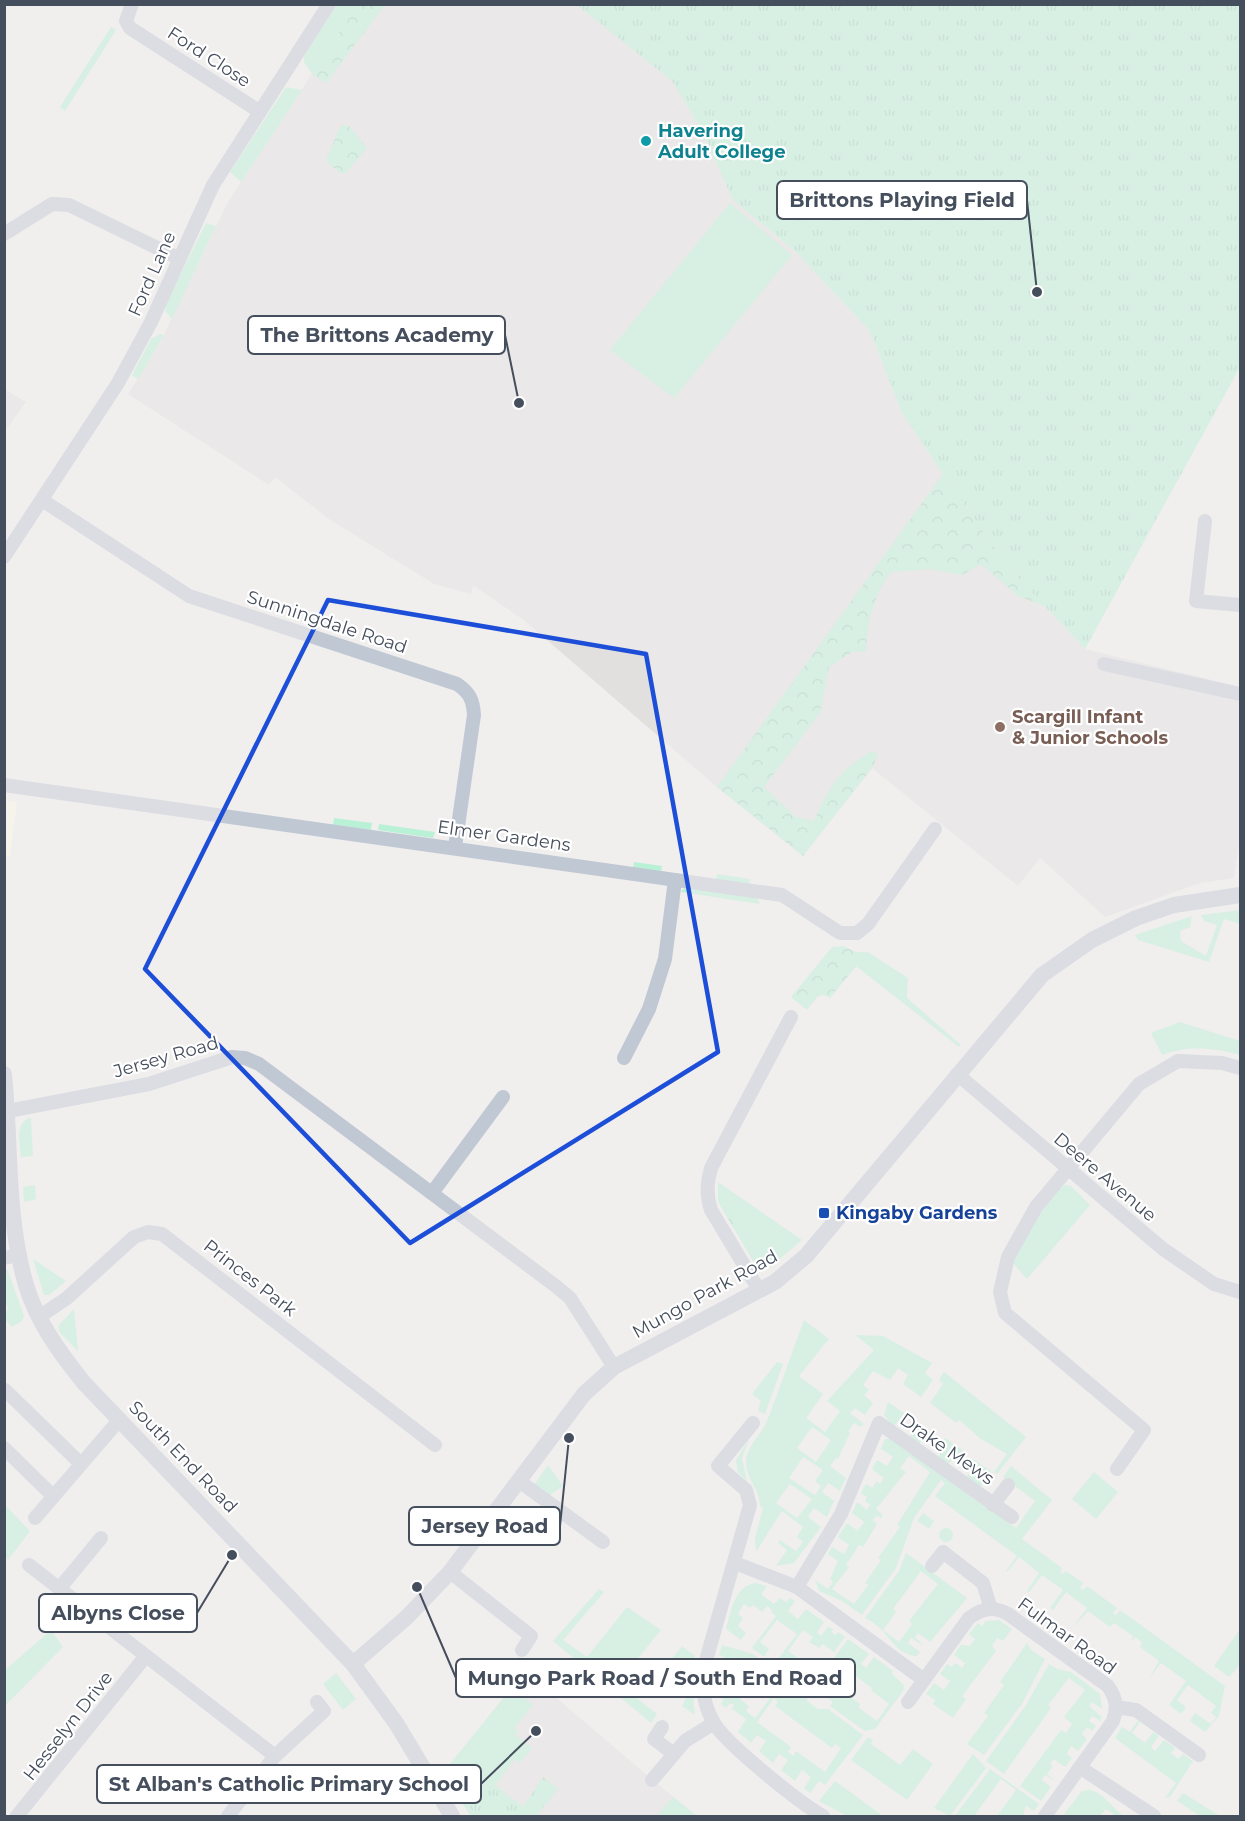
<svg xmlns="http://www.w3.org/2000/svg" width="1245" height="1821" font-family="Montserrat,sans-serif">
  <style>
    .commercial { fill: #fdf9e5 }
    .education { fill: #e2dfdf }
    .green { fill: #b9f1d6; fill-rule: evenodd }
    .forest { fill: url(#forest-crowns) }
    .park { fill: url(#park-tufts) }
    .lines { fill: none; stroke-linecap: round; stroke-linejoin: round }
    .minor { stroke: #c0c8d4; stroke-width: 14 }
    .tertiary { stroke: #c0c8d4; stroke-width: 16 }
    .marked { fill: none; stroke: #1d4ed8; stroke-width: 4.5; stroke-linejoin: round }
    .culture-dot { fill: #0f9aa8; stroke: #fff; stroke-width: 2 }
    .education-dot { fill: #8d6e63; stroke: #fff; stroke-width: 2 }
    .transit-dot { fill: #1a4fb4; stroke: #fff; stroke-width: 2 }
    .labels { text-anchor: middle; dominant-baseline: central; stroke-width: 4.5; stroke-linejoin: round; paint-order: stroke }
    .street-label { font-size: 18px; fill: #454e5c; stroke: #fff }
    .culture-label { font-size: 18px; font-weight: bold; fill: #0d838f; stroke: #fff; text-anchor: start }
    .education-label { font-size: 18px; font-weight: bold; fill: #785e54; stroke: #fff; text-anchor: start }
    .transit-label { font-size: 18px; font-weight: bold; fill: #164399; stroke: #fff; text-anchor: start }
    .leader { fill: none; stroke: #454e5c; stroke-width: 2 }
    .callout-dot { fill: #454e5c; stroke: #fff; stroke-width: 2 }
    .callout { fill: #fff; stroke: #454e5c; stroke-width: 2 }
    .callout-label { font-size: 20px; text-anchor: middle; font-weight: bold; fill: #454e5c }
  </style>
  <defs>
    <pattern id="forest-crowns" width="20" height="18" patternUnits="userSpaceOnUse" patternTransform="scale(1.5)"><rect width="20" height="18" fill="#b9f1d6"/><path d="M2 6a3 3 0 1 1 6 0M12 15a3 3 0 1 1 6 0" fill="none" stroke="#a0d0ba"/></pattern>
    <pattern id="park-tufts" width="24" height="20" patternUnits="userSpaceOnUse" patternTransform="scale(1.5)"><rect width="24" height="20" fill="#b9f1d6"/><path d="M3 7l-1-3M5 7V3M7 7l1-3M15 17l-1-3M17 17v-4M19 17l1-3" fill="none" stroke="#a0d0ba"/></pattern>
  </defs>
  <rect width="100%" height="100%" fill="#f1eeee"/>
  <polygon class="commercial" points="5,800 17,802 10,855 5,858"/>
  <g class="education">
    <polygon points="357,5 577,5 672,81 702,131 733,200 796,252 870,331 901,411 943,474 1009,568 1085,649 1240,687 1240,836 1234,878 1200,883 1105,917 1040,858 1018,886 872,768 803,856 717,787 525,621 473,585 471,594 434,584 329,519 275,477 269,485 128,394 161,341 228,202"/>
    <polygon points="4,389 26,402 5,431 4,431"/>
    <polygon points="525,1671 661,1787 697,1816 471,1816 442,1774"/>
  </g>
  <g class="green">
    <polygon points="337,5 357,5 312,74 304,62 304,56"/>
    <polygon points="111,27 116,30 65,111 60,107"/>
    <polygon points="286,87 302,90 241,182 230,172"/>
    <polygon points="730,203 792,255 674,398 610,350"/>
    <polygon points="206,223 216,226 172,319 165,311 166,303"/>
    <polygon points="160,334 164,335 138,379 132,375 151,339"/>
    <polygon points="334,818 372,823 371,830 333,825"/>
    <polygon points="379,824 435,832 433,838 378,830"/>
    <polygon points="634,862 662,866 661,873 633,868"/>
    <polygon points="717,874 750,879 749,885 716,880"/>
    <polygon points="690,888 757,898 760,904 681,892 683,889"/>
    <polygon points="1240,910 1240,924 1224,919 1209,962 1138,940 1135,935 1192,916 1190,927 1180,931 1181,941 1206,956 1217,925 1204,921 1201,915"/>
    <polygon points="868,952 908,978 907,998 961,1045 959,1047 856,966"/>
    <path d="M1180 1022 1240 1041V1055C1213 1048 1189 1045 1162 1055L1151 1033Z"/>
    <path d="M28 1118H31L33 1156 21 1157C20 1144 15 1125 28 1118Z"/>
    <polygon points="718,1182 802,1240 770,1267 754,1263 718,1201"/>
    <polygon points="35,1185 36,1199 24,1202 23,1187"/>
    <path d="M1065 1185 1071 1186 1090 1205 1027 1279 1012 1262C1025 1235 1040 1204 1065 1185Z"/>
    <polygon points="33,1259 66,1281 49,1295 44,1295"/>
    <polygon points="5,1268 8,1271 24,1316 22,1321 12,1327 5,1319 8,1307 5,1303"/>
    <polygon points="74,1309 78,1351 60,1333 58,1326"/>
    <path d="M804 1320 829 1339 799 1376 823 1394 806 1418 825 1432 840 1411 827 1401 874 1350 855 1335 883 1336 932 1363 925 1373 933 1380 921 1397 903 1384 908 1375 898 1368 890 1380 873 1371 863 1385 869 1390 864 1395 873 1403 865 1415 855 1408 850 1413 864 1424 861 1427 854 1423 848 1431 850 1433 838 1459 836 1458 830 1466 846 1478 840 1491 828 1483 822 1492 834 1501 827 1517 814 1508 808 1517 821 1527 794 1563 776 1566 787 1550 778 1543 780 1540 796 1551 803 1542 797 1537 803 1527 782 1511 756 1552 755 1538 763 1508 760 1506C760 1490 746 1478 746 1463 746 1446 761 1436 767 1421 780 1388 791 1354 804 1320ZM812 1427 831 1440 816 1462 797 1448ZM803 1457 823 1470 815 1481 821 1486 815 1495 789 1478ZM790 1484 812 1499 797 1518 776 1503Z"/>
    <polygon points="777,1362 783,1364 765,1414 758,1411 761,1401 752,1394"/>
    <polygon points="944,1372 1026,1437 997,1474 994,1472 1007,1454 981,1439 959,1420 956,1423 930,1403 943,1384 939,1380"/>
    <polygon points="888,1402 904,1413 894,1427 884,1415"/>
    <polygon points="919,1424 934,1435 932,1437 927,1433 918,1445 909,1438"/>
    <polygon points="945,1438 965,1452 961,1458 956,1455 947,1466 937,1459 945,1446 941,1443"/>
    <polygon points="749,1439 742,1458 747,1482 738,1472 736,1460"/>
    <path d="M885 1439H894L1016 1528 1035 1501 1003 1477 1011 1466 1052 1500 1022 1539 1062 1568 1060 1572 1063 1574 1066 1571 1083 1583 1080 1588 1083 1590 1087 1586 1117 1608 1113 1613 1116 1615 1120 1610 1225 1686 1219 1716 1205 1732 1190 1721 1195 1713 1211 1724 1216 1717 1211 1713 1216 1706 1188 1685 1177 1700 1186 1707 1181 1714 1169 1705 1186 1681 1161 1663 1149 1679 1159 1661 1140 1647 1142 1642 1135 1637 1131 1642 1133 1636 1114 1623 1110 1627 1088 1611 1072 1629 1087 1608 1066 1592 1053 1610 1050 1608 1063 1590 1042 1575 1029 1592 1027 1591 1039 1573 1019 1557 1007 1572 1006 1571 1017 1556 935 1496 945 1483 941 1480 914 1518 896 1568 862 1615 842 1601 819 1591 815 1580 828 1589 833 1582 830 1579 838 1561 828 1554 832 1547 844 1554 849 1545 838 1537 847 1523 858 1531 864 1522 852 1513 857 1502 867 1510 870 1505 865 1501 867 1497 861 1493 866 1484 872 1488 877 1481 880 1484 884 1478 872 1469 877 1460 887 1466 893 1457 881 1449ZM909 1456 930 1472 897 1525 900 1527 878 1558 881 1560 865 1583 868 1585 854 1604 832 1589 849 1567 846 1565 859 1545 863 1547 877 1524 873 1520 876 1516 881 1518 883 1515 876 1509 906 1472 900 1468Z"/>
    <polygon points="973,1459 993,1473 990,1478 988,1476 979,1489 965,1479 974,1467 970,1463"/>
    <polygon points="548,1465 563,1486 549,1496 534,1485"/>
    <polygon points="1094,1472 1118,1492 1096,1519 1072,1499"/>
    <polygon points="5,1505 30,1531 8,1560 5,1556"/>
    <polygon points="923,1513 934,1521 929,1529 917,1521"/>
    <circle cx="946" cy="1535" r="7"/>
    <path d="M906 1553 967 1598 930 1642 918 1633 915 1637 924 1646 911 1638 908 1643 920 1652 917 1656C900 1656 892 1641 882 1630 877 1625 871 1621 865 1618L899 1571ZM921 1571 938 1584 909 1621 912 1624 899 1642 883 1630 896 1612 893 1609Z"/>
    <path d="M756 1583 767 1586 761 1594 774 1604 780 1598 786 1602 790 1598 795 1601 788 1611 798 1619 806 1609 824 1622 817 1632 821 1636 828 1627 834 1629 831 1632 836 1635 838 1632 845 1637 834 1652 823 1644 819 1648 809 1642 813 1637 803 1630 788 1651 819 1673 807 1688 774 1664 797 1634 777 1620 760 1642 769 1649 764 1657 752 1648 776 1616 771 1612 772 1610 767 1606 762 1612 753 1605 750 1608 744 1604 738 1614 743 1618 738 1626 746 1633 741 1640 726 1629C731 1611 734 1586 756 1583Z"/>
    <polygon points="599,1589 604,1592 563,1640 587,1657 627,1607 661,1630 618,1683 657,1714 651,1723 553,1641"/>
    <polygon points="999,1620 1012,1629 1003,1641 997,1638 992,1646 996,1651 962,1696 966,1699 953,1718 933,1704 935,1700 926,1694 934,1683 944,1690 950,1681 940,1674 947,1664 952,1667 955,1663 962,1668 965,1663 954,1655 961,1645 970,1646 975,1639 969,1634 978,1623 982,1626 986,1621"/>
    <polygon points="1240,1629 1240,1665 1229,1677 1214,1666"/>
    <polygon points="51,1630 63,1647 5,1706 5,1670"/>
    <path d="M848 1639 869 1654 861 1664 866 1668 874 1657 893 1671 892 1674 904 1685 903 1691 875 1729 865 1731 830 1706 833 1702 813 1687ZM835 1661 872 1688 871 1690 889 1704 877 1721 859 1708 860 1704 823 1677Z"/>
    <polygon points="1027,1643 1031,1650 1045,1659 1022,1704 984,1755 967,1744 988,1716 984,1713 1004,1685 1000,1682"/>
    <path d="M722 1645 753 1654 808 1695 807 1701 818 1709H828L863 1735 825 1785 819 1781 810 1793 804 1788 811 1777 802 1770 795 1781 781 1770 788 1760 779 1754 773 1763 759 1751 766 1741 757 1735 751 1743 738 1732 746 1719 732 1709 734 1705 730 1703 726 1708 721 1704 724 1699 715 1696V1668L722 1671 720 1678 743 1695 740 1699 749 1706 746 1711 755 1718 774 1693 768 1690 765 1693 752 1683 757 1676 733 1657 730 1660 719 1655ZM774 1698 778 1702 775 1706 832 1748 835 1744 841 1748 825 1772 796 1751 793 1756 788 1752 791 1747 757 1722Z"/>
    <polygon points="682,1646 695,1656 692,1683 695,1715 682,1706 688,1694 676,1685 668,1692 654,1681"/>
    <polygon points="1049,1664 1057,1669 1071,1672 1100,1694 1102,1709 1092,1702 1089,1706 1102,1717 1100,1721 1092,1716 1089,1721 1096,1726 1092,1731 1087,1727 1082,1734 1087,1739 1078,1751 1071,1746 1067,1754 1072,1758 1065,1767 1054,1759 1050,1764 1053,1766 1047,1774 1056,1781 1045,1775 1042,1780 1051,1787 1041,1801 1020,1786 1061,1730 1066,1733 1072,1724 1064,1717 1085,1690 1069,1678 1048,1705 1051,1708 1004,1774 986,1761 1026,1705"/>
    <polygon points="336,1673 356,1699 343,1710 323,1684"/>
    <polygon points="511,1689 533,1705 514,1728 518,1731 515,1735 532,1748 520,1763 515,1759 495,1785 485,1784 469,1806 477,1816 471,1816 442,1774"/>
    <polygon points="1138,1720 1140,1722 1132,1733 1145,1743 1153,1732 1159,1736 1151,1747 1155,1751 1164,1740 1175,1748 1171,1753 1178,1759 1183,1754 1193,1761 1170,1797 1165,1798 1176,1783 1115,1738 1122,1727 1130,1732"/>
    <polygon points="868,1737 873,1740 871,1744 900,1765 913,1749 933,1764 907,1800 851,1760"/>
    <polygon points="973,1754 986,1768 950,1816 934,1808"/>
    <polygon points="990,1769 1039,1804 1034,1811 1026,1806 1023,1816 997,1816 1016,1790 1001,1779 974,1816 955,1816"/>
    <polygon points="835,1781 883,1816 847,1816 819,1801"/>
    <path d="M1090 1790C1104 1793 1112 1808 1124 1816H1116L1106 1809 1100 1816H1068L1064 1814 1082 1791Z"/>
    <polygon points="1183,1793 1220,1816 1200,1816 1177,1801"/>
    <polygon points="673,1797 697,1816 657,1816"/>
  </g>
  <g class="forest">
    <polygon points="357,4 385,5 326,83 312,74"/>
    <polygon points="343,125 349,126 367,148 346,173 340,173 327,162 327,158 340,127"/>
    <path d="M943 474 1009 568 1045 606 1018 596 981 564 962 575 930 569 891 572C873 596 867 623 866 652H852L829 667 820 713 764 787 796 817 814 821C829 786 839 771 872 751L878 755 872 768 803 856 717 787Z"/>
    <polygon points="843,946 856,952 868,952 830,998 824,995 818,996 807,1010 791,997 832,947"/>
    <polygon points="718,1201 735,1205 740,1221 733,1228"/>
  </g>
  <g class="park">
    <polygon points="577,5 1240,5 1240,367 1085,649 1009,568 943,474 901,411 870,331 796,252 733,200 702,131 672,81"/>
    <polygon points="543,1777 558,1789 536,1816 477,1816 469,1806 485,1784 495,1785 523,1807"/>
  </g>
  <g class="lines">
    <g class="minor">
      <polyline points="132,4 126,21 130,28 259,111"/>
      <polyline points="4,234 52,204 69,205 178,258"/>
      <path d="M42 500 189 596 457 684C470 693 473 700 474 715L455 847"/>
      <polyline points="1205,521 1196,601 1240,605"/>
      <polyline points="4,557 118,383 151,322 213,185 329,4"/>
      <polyline points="1104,664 1240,694"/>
      <polyline points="4,785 782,895 840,933 857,933 868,924 935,829"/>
      <polyline points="624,1058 649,1009 665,959 675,880"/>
      <polyline points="957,1074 1163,1249 1214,1284 1240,1292"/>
      <polyline points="8,1111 149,1084 232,1057 245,1058 259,1064 557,1287 570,1298 614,1367"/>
      <polyline points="432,1193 503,1097"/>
      <polyline points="4,1258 19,1255"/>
      <path d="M759 1290 711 1210C706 1195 707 1183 711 1168L791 1017"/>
      <polyline points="39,1317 67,1298 134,1237 148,1232 162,1234 435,1445"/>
      <polyline points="5,1390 81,1464"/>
      <path d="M753 1423 718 1466 746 1490 750 1505 705 1664C701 1684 703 1705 714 1723 726 1744 801 1804 823 1816"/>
      <polyline points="4,1448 53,1496"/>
      <polyline points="1117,1469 1144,1430 1005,1313 1000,1292 1008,1257 1036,1207 1139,1084 1178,1061 1222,1063 1240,1068"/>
      <polyline points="519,1481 603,1542"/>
      <polyline points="993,1505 1008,1485"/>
      <polyline points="35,1518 120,1419"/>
      <polyline points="735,1563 797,1587 924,1680"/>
      <polyline points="29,1565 275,1756"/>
      <polyline points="932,1566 943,1552 983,1583 991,1609"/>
      <polyline points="450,1572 531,1636 522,1650"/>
      <polyline points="797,1587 841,1514 879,1423 1012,1517"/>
      <polyline points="59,1589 101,1538"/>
      <path d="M908 1702 969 1618C982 1608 994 1606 1008 1614L1108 1686C1116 1698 1118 1707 1113 1721L1045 1816"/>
      <polyline points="1116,1707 1136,1710 1199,1755"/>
      <polyline points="662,1727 654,1739 674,1754"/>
      <polyline points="1081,1768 1154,1816"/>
      <polyline points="652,1780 685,1741 714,1723"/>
      <polyline points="17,1816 145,1657"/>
      <polyline points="228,1816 275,1756 324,1711 317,1702"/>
    </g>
    <g class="tertiary">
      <path d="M4 1074C11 1143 6 1217 26 1285 37 1322 60 1353 84 1383L353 1664 396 1723 452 1816"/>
      <polyline points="353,1664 407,1617 450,1572 584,1394 614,1367 775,1282 806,1256 1042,975 1092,940 1136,918 1174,905 1240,895"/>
    </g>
  </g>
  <path d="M0 0H1245V1821H0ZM328 600 646 654 718 1052 410 1243 145 969Z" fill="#f1eeee" fill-opacity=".55" fill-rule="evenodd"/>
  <path class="marked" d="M328 600 646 654 718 1052 410 1243 145 969Z"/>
  <circle class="culture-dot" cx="646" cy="141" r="6"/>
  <circle class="education-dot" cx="1000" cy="727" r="6"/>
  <rect class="transit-dot" x="818" y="1207" width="12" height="12" rx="3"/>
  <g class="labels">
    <g class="street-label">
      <text transform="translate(209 57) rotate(33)">Ford Close</text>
      <text transform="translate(152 274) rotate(-66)">Ford Lane</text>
      <text transform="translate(327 622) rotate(18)">Sunningdale Road</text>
      <text transform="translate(504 836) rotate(8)">Elmer Gardens</text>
      <text transform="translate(166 1057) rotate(-16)">Jersey Road</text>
      <text transform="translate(1105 1177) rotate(40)">Deere Avenue</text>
      <text transform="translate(250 1278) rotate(38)">Princes Park</text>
      <text transform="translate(705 1294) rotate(-29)">Mungo Park Road</text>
      <text transform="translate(947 1449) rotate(35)">Drake Mews</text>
      <text transform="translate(183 1457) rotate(46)">South End Road</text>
      <text transform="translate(1067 1636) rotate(36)">Fulmar Road</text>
      <text transform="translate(68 1726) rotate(-52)">Hesselyn Drive</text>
    </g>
    <g class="culture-label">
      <text x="658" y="131">Havering<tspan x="658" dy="21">Adult College</tspan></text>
    </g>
    <g class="education-label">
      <text x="1012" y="717">Scargill Infant<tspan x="1012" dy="21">&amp; Junior Schools</tspan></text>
    </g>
    <g class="transit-label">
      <text x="836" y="1213">Kingaby Gardens</text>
    </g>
  </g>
  <path class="leader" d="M1037 292L1027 200M519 403L505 335M569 1438L560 1526M232 1555L197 1613M417 1587L456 1678M536 1731L481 1784"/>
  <g class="callout-dot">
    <circle cx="1037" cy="292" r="6"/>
    <circle cx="519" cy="403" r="6"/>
    <circle cx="569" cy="1438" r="6"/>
    <circle cx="232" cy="1555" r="6"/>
    <circle cx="417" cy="1587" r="6"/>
    <circle cx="536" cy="1731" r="6"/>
  </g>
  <g class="callout">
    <rect x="777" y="181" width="250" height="38" rx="6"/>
    <rect x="248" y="316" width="257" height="38" rx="6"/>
    <rect x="409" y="1507" width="151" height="38" rx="6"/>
    <rect x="39" y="1594" width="158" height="38" rx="6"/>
    <rect x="456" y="1659" width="399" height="38" rx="6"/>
    <rect x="97" y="1765" width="384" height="38" rx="6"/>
  </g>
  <g class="callout-label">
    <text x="902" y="207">Brittons Playing Field</text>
    <text x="377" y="342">The Brittons Academy</text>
    <text x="485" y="1533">Jersey Road</text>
    <text x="118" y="1620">Albyns Close</text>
    <text x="655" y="1685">Mungo Park Road / South End Road</text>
    <text x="289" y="1791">St Alban's Catholic Primary School</text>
  </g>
  <rect width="1245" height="1821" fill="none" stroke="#454e5c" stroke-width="12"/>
</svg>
